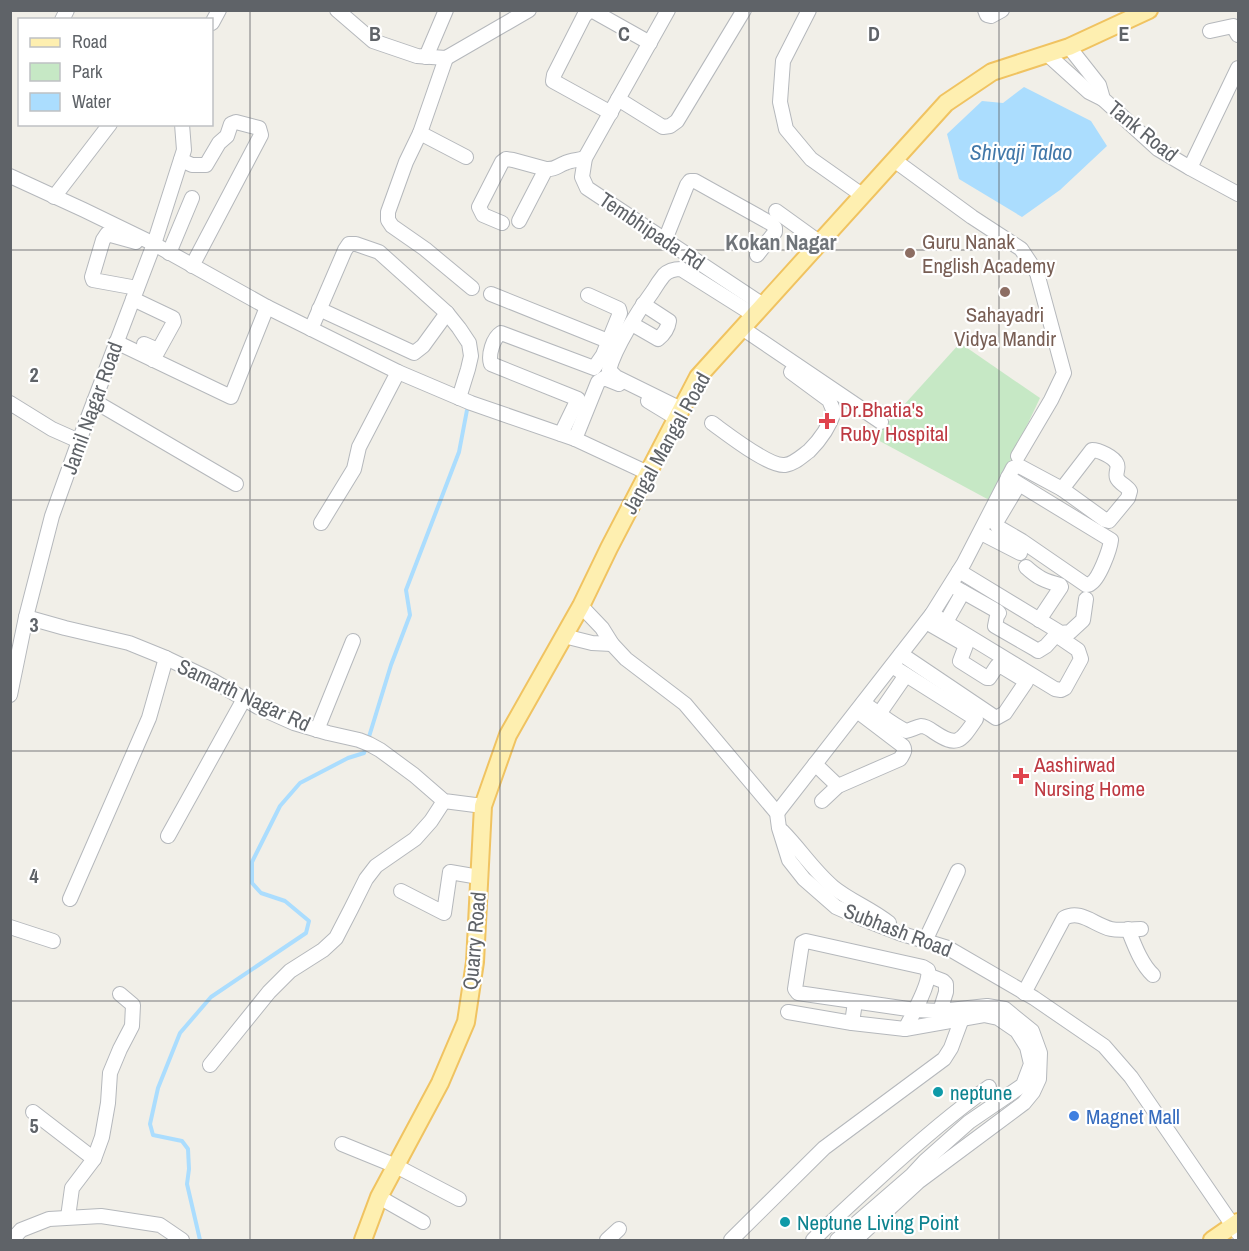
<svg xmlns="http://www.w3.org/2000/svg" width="1249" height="1251" font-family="'Archivo Narrow',sans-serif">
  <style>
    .green { fill: #c6e8c5 }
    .water { fill: #abddfe }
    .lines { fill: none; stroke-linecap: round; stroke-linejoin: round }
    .stream { stroke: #abddfe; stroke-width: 4 }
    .minor-casing { stroke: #b5b8bc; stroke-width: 16 }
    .major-casing { stroke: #f0c361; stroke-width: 20 }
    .minor { stroke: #fff; stroke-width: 14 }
    .major { stroke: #feefb0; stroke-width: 16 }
    .grid { fill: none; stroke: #5f6368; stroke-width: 1.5; stroke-opacity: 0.55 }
    .education-dot { fill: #8d6e63; stroke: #fff; stroke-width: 2 }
    .health-dot { fill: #e0444e; stroke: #fff; stroke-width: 2 }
    .culture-dot { fill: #0f9aa8; stroke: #fff; stroke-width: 2 }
    .shop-dot { fill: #3f7fe0; stroke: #fff; stroke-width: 2 }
    .labels { text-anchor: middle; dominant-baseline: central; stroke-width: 4.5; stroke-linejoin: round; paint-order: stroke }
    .street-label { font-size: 21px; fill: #5f6368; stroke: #fff }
    .education-label { font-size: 21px; fill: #785e54; stroke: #fff; text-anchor: start }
    .health-label { font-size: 21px; fill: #be3a42; stroke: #fff; text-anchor: start }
    .culture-label { font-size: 21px; fill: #0d838f; stroke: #fff; text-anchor: start }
    .shop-label { font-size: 21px; fill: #366cbe; stroke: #fff; text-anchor: start }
    .water-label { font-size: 22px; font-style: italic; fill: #4278a9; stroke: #fff }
    .neighbourhood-label { font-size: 22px; font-weight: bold; fill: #70757a; stroke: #fff }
    .grid-label { font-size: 20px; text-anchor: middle; font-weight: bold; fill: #5f6368; stroke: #fff; stroke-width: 4.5; stroke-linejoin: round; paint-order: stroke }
  </style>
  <rect width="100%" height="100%" fill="#f1efe8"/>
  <polygon class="green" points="960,343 1040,398 991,501 874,438"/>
  <polygon class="water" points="1024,87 1091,121 1107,146 1060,190 1022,217 959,179 947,134 982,101 1003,103"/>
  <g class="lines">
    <g class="stream">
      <polyline points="368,740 391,665 410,615 406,590 459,452 467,410"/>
      <polyline points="200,1240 187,1184 189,1169 188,1149 182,1141 153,1135 150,1124 158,1088 180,1033 211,997 306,933 309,921 285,901 261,893 252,883 252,862 280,806 300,783 348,758 364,753 366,747"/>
    </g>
    <defs>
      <g id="minor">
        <polyline points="337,10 373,41 417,56 446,58 529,10"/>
        <polyline points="668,10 585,158 582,177 587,188 763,305"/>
        <polyline points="809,10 783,61 780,102 786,129 811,159 862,195"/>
        <polyline points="985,10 987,15 991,16 1002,10"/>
        <polyline points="62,20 67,10"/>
        <polyline points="212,23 219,10"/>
        <polyline points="1210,31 1233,26 1238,35"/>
        <polyline points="1069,47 1099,85 1103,99 1158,149 1190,168 1238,194"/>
        <polyline points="1047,54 1089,92 1103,99"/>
        <polyline points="426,57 446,10"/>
        <polyline points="446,58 420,133 466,157"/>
        <polyline points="618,99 663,127 670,126 677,121 744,10"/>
        <polyline points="611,113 553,81 554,75 584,16 588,12 593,11 650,43"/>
        <polyline points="420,133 406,162 388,212 388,220 392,226 425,249 472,288"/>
        <polyline points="181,160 192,165 206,165 219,143 227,136 231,124 236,122 259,128 261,135 192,266"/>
        <polyline points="894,160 972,217 1021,249 1037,273 1064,373 1051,400 1018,456"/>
        <polyline points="1190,168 1238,68"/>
        <polyline points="10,176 84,210 154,244 267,307 398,372 471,403 575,439 648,473"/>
        <polyline points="54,197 110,124"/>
        <polyline points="776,211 819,242"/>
        <path d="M519 221 546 169C555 170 557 166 565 163 571 160 579 160 585 158"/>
        <polyline points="502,223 483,215 479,207 502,162 506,159 513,160 546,169"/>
        <polyline points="665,240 687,185 690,181 695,181 772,224 775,228 775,232 757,255"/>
        <polyline points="136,242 107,234 103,240 92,277 93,280 137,288"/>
        <polyline points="169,253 192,198"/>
        <polyline points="491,294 608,341"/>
        <polyline points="133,299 173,318 174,322 153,360"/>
        <polyline points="319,309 414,353 423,346 447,313"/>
        <path d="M632 324 658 339C663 335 668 328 669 321L643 304"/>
        <polyline points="742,328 881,422"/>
        <polyline points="311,329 345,250 349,244 356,244 379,252 447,313 459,328 469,343 471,356 468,369 459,398"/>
        <polyline points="116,342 231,397 267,307"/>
        <polyline points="144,344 158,350"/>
        <polyline points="94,401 236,484"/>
        <polyline points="648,401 676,418"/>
        <polyline points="10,403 52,429 79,441"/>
        <path d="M681 409 616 377 609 370C615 347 638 311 653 291 656 286 660 280 664 275 669 270 674 269 681 269L754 315"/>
        <path d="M712 423C726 433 769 467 785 465 794 464 802 456 809 451 821 439 829 428 834 412L829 400 791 372 796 365"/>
        <path d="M561 434 578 399 491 364C488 355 493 338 501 333L594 368 603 355 620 313 619 309 588 295"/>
        <polyline points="575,439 598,382 604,378 619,384"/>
        <path d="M1092 450C1099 450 1114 457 1117 464 1119 468 1115 473 1117 478 1119 483 1127 486 1130 491L1128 498 1109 521 1105 520 1062 489Z"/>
        <path d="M1008 477 1019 484 1111 540C1110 549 1099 580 1090 584 1089 585 1087 585 1086 585L1022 541 998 527 996 524 997 521 1019 484"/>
        <polyline points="321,523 354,469 359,447 398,372"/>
        <polyline points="981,533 1020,553"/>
        <path d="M1026 567C1038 578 1045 581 1060 585L1061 587 1039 620"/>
        <polyline points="959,571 1061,633 1070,632 1083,620 1086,599"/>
        <polyline points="581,606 602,628 612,644 626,659 685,704 777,813 779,828 789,860 804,879 836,907 863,919 899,933 948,948 1034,998 1104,1046 1131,1077 1238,1233"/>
        <polyline points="932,614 1055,689 1061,690 1065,688 1081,659 1078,650 1059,637 1055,636 1046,646 1038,651 1035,649 995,626 997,616 999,613 997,611 951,585"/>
        <polyline points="26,617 65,628 129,643 166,658 210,679 258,707 294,723 328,733 359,740 369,744 380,750 414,775 444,801 483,806"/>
        <polyline points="946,622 963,592"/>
        <polyline points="564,636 592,643 612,644"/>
        <polyline points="901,654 996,718 1005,713 1026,682 1024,680 1001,666 997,666 989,678 987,678 960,661 966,645 926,622"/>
        <polyline points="10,695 26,617 52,516 79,441 154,244 184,150 182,124"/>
        <path d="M863 703C878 712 891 724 906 731 911 730 916 727 921 726 926 726 930 729 934 732 958 748 961 741 976 719L892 666"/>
        <polyline points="879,714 906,675"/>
        <polyline points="317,730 353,641"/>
        <polyline points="815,764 838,786"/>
        <path d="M822 801 838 786 900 759C903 754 906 751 903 746L857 711"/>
        <polyline points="777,813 932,614 964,563 1013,468 1019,466 1062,489"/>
        <path d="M782 831C800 849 813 870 833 887 850 901 872 909 889 923"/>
        <polyline points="168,836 244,699"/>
        <polyline points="401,891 444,913 450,872 479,877"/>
        <polyline points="70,899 149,718 166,658"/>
        <polyline points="10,927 53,941"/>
        <path d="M1128 929C1134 944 1141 964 1153 975"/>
        <polyline points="925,941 958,871"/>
        <polyline points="930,976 943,981 946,984 946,992 940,1011"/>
        <path d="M1024 993 1064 918C1081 909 1094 925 1111 929 1120 931 1132 929 1141 929"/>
        <polyline points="788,1012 852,1023"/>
        <polyline points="210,1065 269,992 290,971 323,950 336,938 351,909 366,879 376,866 415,839 431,821 444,801"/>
        <polyline points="33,1112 94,1159"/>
        <polyline points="342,1144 396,1166 459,1199"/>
        <polyline points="379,1197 423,1222"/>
        <polyline points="68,1217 72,1188 94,1159 102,1137 108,1103 110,1073 120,1049 132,1026 133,1005 120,994"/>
        <polyline points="12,1240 21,1230 49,1219 101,1216 160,1225 182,1240"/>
        <polyline points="607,1240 619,1229"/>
        <polyline points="731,1240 824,1148 944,1059 951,1048 964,1013"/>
        <path d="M813 1240C834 1219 856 1199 878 1179 914 1146 948 1116 989 1087"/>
        <polyline points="837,1240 912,1175 925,1161 969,1122 1023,1085 1031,1064 1027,1047 1017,1031 998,1018 984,1015 905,1029 852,1023 855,1002"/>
        <path d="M855 1240 918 1182 1024 1103 1033 1092 1039 1079 1040 1053 1032 1031 1005 1009 987 1006 940 1011 915 1010 798 993 795 989 802 943 806 941 923 967 928 970C931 982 912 1016 905 1029"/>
      </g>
      <g id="major">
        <polyline points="363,1240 379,1197 440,1083 466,1022 475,962 483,806 508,735 581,606 609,548 698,377 946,103 992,72 1069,47 1149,10"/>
        <polyline points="1212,1240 1238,1222"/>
      </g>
    </defs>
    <use href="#minor" class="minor-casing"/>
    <use href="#major" class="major-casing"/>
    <use href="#minor" class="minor"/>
    <use href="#major" class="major"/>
  </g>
  <path class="grid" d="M250 10V1240M500 10V1240M749 10V1240M999 10V1240M10 250H1238M10 500H1238M10 751H1238M10 1001H1238"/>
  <g class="education-dot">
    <circle cx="910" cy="253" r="6"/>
    <circle cx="1005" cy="292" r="6"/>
  </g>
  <g class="health-dot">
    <path d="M824 412h6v6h6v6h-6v6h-6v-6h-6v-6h6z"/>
    <path d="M1018 767h6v6h6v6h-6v6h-6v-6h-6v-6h6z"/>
  </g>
  <g class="culture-dot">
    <circle cx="938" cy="1092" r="6"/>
    <circle cx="785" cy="1222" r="6"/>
  </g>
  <circle class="shop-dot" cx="1074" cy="1116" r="6"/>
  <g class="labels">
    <g class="street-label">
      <text transform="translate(1143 131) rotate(39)">Tank Road</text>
      <text transform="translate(652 231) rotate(34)">Tembhipada Rd</text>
      <text transform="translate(92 408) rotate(-70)">Jamil Nagar Road</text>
      <text transform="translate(666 443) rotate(-61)">Jangal Mangal Road</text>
      <text transform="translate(244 695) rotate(25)">Samarth Nagar Rd</text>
      <text transform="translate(898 930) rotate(21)">Subhash Road</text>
      <text transform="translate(474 941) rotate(-85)">Quarry Road</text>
    </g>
    <g class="education-label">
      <text x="922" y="241">Guru Nanak<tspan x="922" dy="24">English Academy</tspan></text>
      <text x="1005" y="314" text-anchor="middle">Sahayadri<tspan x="1005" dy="24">Vidya Mandir</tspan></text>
    </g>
    <g class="health-label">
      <text x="840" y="409">Dr.Bhatia's<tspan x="840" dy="24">Ruby Hospital</tspan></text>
      <text x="1034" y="764">Aashirwad<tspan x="1034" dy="24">Nursing Home</tspan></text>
    </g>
    <g class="culture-label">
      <text x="950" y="1092">neptune</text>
      <text x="797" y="1222">Neptune Living Point</text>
    </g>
    <g class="shop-label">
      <text x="1086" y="1116">Magnet Mall</text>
    </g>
    <g class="water-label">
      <text x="1021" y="152">Shivaji Talao</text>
    </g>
    <g class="neighbourhood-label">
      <text x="781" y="242">Kokan Nagar</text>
    </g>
  </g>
  <g class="grid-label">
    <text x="375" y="41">B</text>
    <text x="624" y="41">C</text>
    <text x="874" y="41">D</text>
    <text x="1124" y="41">E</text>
    <text x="34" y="382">2</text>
    <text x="34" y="632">3</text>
    <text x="34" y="883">4</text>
    <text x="34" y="1133">5</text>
  </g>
  <rect width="1249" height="1251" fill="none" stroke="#5f6368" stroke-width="24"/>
  <rect x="18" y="18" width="195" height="108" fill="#ffffff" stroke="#bfc1c3" stroke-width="1.5"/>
  <rect x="30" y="38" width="30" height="9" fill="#feefb0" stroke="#bfc1c3" stroke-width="1.5"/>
  <text x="72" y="48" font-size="18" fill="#5f6368">Road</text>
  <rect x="30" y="63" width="30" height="18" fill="#c6e8c5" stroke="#bfc1c3" stroke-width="1.5"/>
  <text x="72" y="78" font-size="18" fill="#5f6368">Park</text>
  <rect x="30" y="93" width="30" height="18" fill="#abddfe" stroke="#bfc1c3" stroke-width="1.5"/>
  <text x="72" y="108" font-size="18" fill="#5f6368">Water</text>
</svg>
